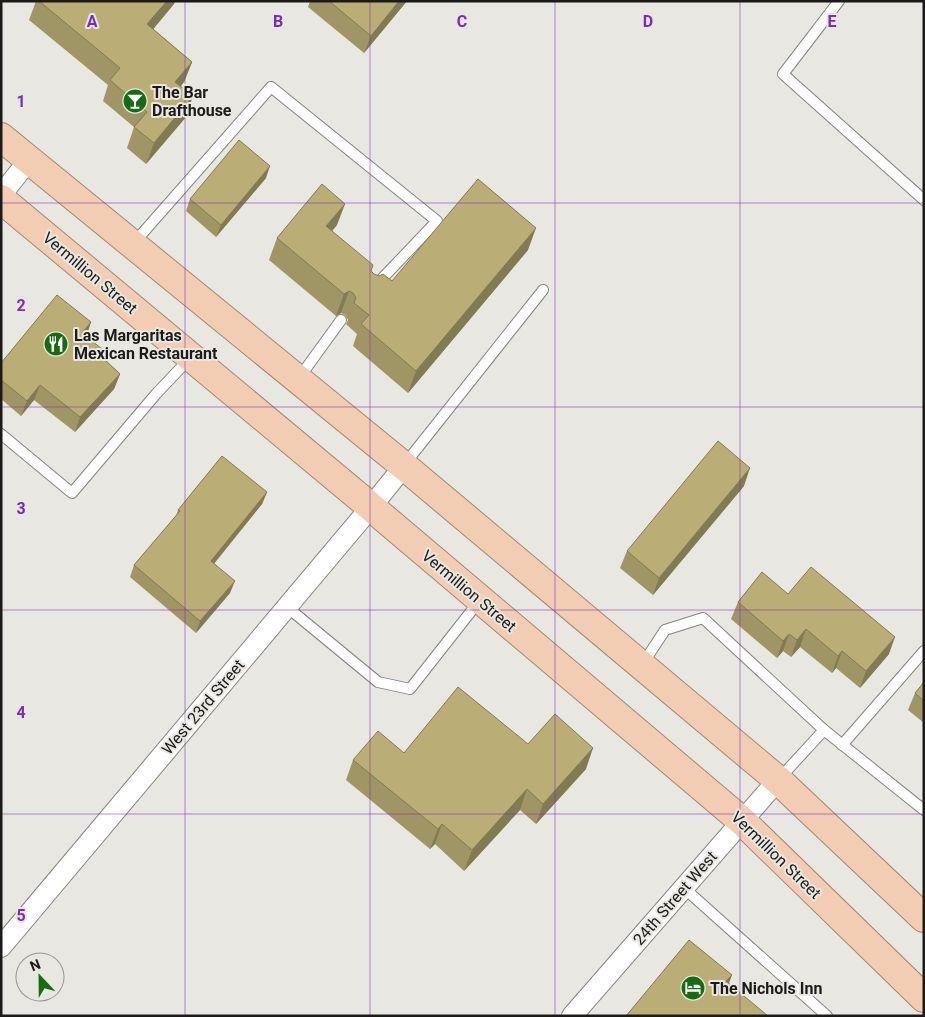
<svg xmlns="http://www.w3.org/2000/svg" width="925" height="1017" font-family="Roboto,sans-serif">
  <style>
    .lines { fill: none; stroke-linecap: round; stroke-linejoin: round }
    .service-casing { stroke: #85847e; stroke-width: 12 }
    .minor-casing { stroke: #85847e; stroke-width: 22 }
    .trunk-casing { stroke: #a58671; stroke-width: 30 }
    .service { stroke: #fff; stroke-width: 10 }
    .minor { stroke: #fff; stroke-width: 20 }
    .trunk { stroke: #f2ccb3; stroke-width: 28 }
    .wall { fill: #a09665 }
    .shaded-wall { fill: #827a53 }
    .building { fill: #baae76; stroke: #827a53 }
    .grid { fill: none; stroke: #7b2cbf; stroke-width: 1; stroke-opacity: 0.55 }
    .labels { text-anchor: middle; dominant-baseline: central; stroke-width: 4; stroke-linejoin: round; paint-order: stroke }
    .poi-label { font-size: 16px; font-weight: bold; fill: #1c1b19; stroke: #e8e7e1; text-anchor: start }
    .street-label { font-size: 16px; fill: #1c1b19; stroke: #e8e7e1 }
    .grid-label { font-size: 16px; text-anchor: middle; font-weight: bold; fill: #7b2cbf; stroke: #e8e7e1; stroke-width: 4; stroke-linejoin: round; paint-order: stroke }
  </style>
  <rect width="100%" height="100%" fill="#e8e7e1"/>
  <g class="lines">
    <defs>
      <g id="service">
        <polyline points="839,1 783,74 924,200"/>
        <polyline points="133,244 271,87 437,221 376,285"/>
        <polyline points="299,378 341,320"/>
        <polyline points="1,434 72,493 156,394 190,358"/>
        <polyline points="404,465 543,290"/>
        <polyline points="287,607 378,682 410,689 480,600"/>
        <polyline points="642,665 665,630 703,618 824,730"/>
        <polyline points="842,745 924,651"/>
        <polyline points="779,779 824,730 924,810"/>
        <polyline points="684,888 827,1016"/>
      </g>
      <g id="minor">
        <polyline points="1,195 29,160"/>
        <polyline points="1,947 371,507 404,466"/>
        <polyline points="572,1016 778,780"/>
      </g>
      <g id="trunk">
        <polyline points="1,137 404,466 778,780 924,918"/>
        <polyline points="1,199 371,507 742,821 924,998"/>
      </g>
    </defs>
    <use href="#service" class="service-casing"/>
    <use href="#minor" class="minor-casing"/>
    <use href="#trunk" class="trunk-casing"/>
    <use href="#service" class="service"/>
    <use href="#minor" class="minor"/>
    <use href="#trunk" class="trunk"/>
  </g>
  <g class="wall">
    <polygon points="36,1 175,1 174,4 153,29 192,62 184,82 181,86 186,117 146,164 127,148 134,127 103,101 108,85 29,20"/>
    <polygon points="310,1 407,1 364,53 308,7"/>
    <polygon points="266,178 216,237 186,211 190,199"/>
    <polygon points="337,225 332,231 371,271 374,274 392,281 528,250 408,393 353,346 357,334 346,324 348,320 345,315 341,313 336,316 269,260 277,238"/>
    <polygon points="91,322 86,336 104,359 120,374 114,389 75,432 34,400 21,416 1,399 1,363"/>
    <polygon points="744,486 653,595 620,568 627,551"/>
    <polygon points="267,492 262,504 214,564 230,593 196,633 130,577 134,565 176,516 178,510"/>
    <polygon points="788,594 889,654 860,688 836,668 832,673 800,647 791,657 783,651 777,658 731,619 738,602"/>
    <polygon points="924,682 924,723 908,710 915,693"/>
    <polygon points="528,744 586,769 536,824 520,810 464,871 435,844 430,849 346,780 353,760 404,753"/>
  </g>
  <g class="shaded-wall">
    <polygon points="167,1 175,1 174,4 140,45 147,24"/>
    <polygon points="399,1 407,1 364,53 371,36"/>
    <polygon points="192,62 184,82 168,102 175,82"/>
    <polygon points="193,96 186,117 146,164 154,143"/>
    <polygon points="270,166 266,178 216,237 221,225"/>
    <polygon points="345,204 337,225 318,248 326,226"/>
    <polygon points="536,228 528,250 408,393 416,371"/>
    <polygon points="349,291 341,313 336,316 344,294"/>
    <polygon points="91,322 86,337 82,333"/>
    <polygon points="120,374 114,389 75,432 80,417"/>
    <polygon points="40,385 34,400 21,416 27,401"/>
    <polygon points="750,468 744,486 653,595 659,578"/>
    <polygon points="267,492 262,504 206,573 211,561"/>
    <polygon points="235,581 230,593 196,633 200,621"/>
    <polygon points="806,629 800,647 791,657 797,640"/>
    <polygon points="789,634 783,651 777,658 783,641"/>
    <polygon points="895,637 889,654 860,688 866,671"/>
    <polygon points="842,651 836,668 832,673 838,656"/>
    <polygon points="593,748 586,769 536,824 543,804"/>
    <polygon points="527,789 520,810 464,871 472,850"/>
    <polygon points="442,824 435,844 430,849 438,829"/>
    <polygon points="732,975 724,997 726,981"/>
  </g>
  <g class="building">
    <polygon points="39,1 167,1 147,24 192,62 175,82 193,96 154,143 134,127 147,112 110,80 120,68"/>
    <polygon points="329,1 399,1 371,36"/>
    <polygon points="239,140 270,166 221,225 190,199"/>
    <polygon points="478,179 536,228 416,371 361,324 369,315 354,303 356,298 353,293 349,291 344,294 277,238 322,184 345,204 326,226 373,265 371,271 374,274 379,276 383,274 392,281"/>
    <polygon points="57,295 91,322 82,333 107,353 103,358 120,374 80,417 40,385 27,401 1,380 1,363"/>
    <polygon points="718,441 750,468 659,578 627,551"/>
    <polygon points="222,456 267,492 211,561 235,581 200,621 134,565 180,511 178,510"/>
    <polygon points="811,567 895,637 866,671 842,651 838,656 806,629 797,640 789,634 783,641 738,602 762,572 788,594"/>
    <polygon points="924,682 924,701 915,693"/>
    <polygon points="458,687 528,744 555,714 593,748 543,804 527,789 472,850 442,824 438,829 353,760 378,731 404,753"/>
    <polygon points="689,940 732,975 726,981 768,1016 626,1016"/>
  </g>
  <path class="grid" d="M185 1V1016M370 1V1016M555 1V1016M740 1V1016M1 203H924M1 407H924M1 610H924M1 814H924"/>
  <defs>
    <symbol id="bar-disc" viewBox="-11 -11 22 22"><circle r="9.5" fill="#176b12" stroke="#e8e7e1"/><path d="M-6-5H6L.8 .8V4.5H3.5V6h-7V4.5H-.8V.8Z" fill="#fff"/></symbol>
    <symbol id="restaurant-disc" viewBox="-11 -11 22 22"><circle r="9.5" fill="#176b12" stroke="#e8e7e1"/><path d="M-5-6h1v4h1v-4h1v4h1v-4h1v5L-1.5 .5V6h-2V.5L-5-1ZM5-6V6H3V1.5H1.5Q1.5-4 5-6Z" fill="#fff"/></symbol>
    <symbol id="hotel-disc" viewBox="-11 -11 22 22"><circle r="9.5" fill="#176b12" stroke="#e8e7e1"/><path d="M-6-4.5h1.5V1H6V5H4.5V3h-9V5H-6ZM-4 0a1.8 1.8 0 1 1 3.6 0ZM.5 0V-2.5h3Q6-2.5 6 0Z" fill="#fff"/></symbol>
  </defs>
  <g fill-rule="evenodd">
    <use href="#bar-disc" x="121" y="87" width="28" height="28"/>
    <use href="#restaurant-disc" x="42" y="330" width="28" height="28"/>
    <use href="#hotel-disc" x="679" y="974" width="28" height="28"/>
  </g>
  <g class="labels">
    <g class="poi-label">
      <text x="152" y="92">The Bar<tspan x="152" dy="18">Drafthouse</tspan></text>
      <text x="74" y="335">Las Margaritas<tspan x="74" dy="18">Mexican Restaurant</tspan></text>
      <text x="710" y="988">The Nichols Inn</text>
    </g>
    <g class="street-label">
      <text transform="translate(90 273) rotate(40)">Vermillion Street</text>
      <text transform="translate(469 591) rotate(40)">Vermillion Street</text>
      <text transform="translate(203 707) rotate(-50)">West 23rd Street</text>
      <text transform="translate(776 855) rotate(44)">Vermillion Street</text>
      <text transform="translate(675 898) rotate(-49)">24th Street West</text>
    </g>
  </g>
  <g class="grid-label">
    <text x="92" y="27">A</text>
    <text x="278" y="27">B</text>
    <text x="462" y="27">C</text>
    <text x="648" y="27">D</text>
    <text x="832" y="27">E</text>
    <text x="21" y="107">1</text>
    <text x="21" y="311">2</text>
    <text x="21" y="514">3</text>
    <text x="21" y="718">4</text>
    <text x="21" y="921">5</text>
  </g>
  <rect width="925" height="1017" fill="none" stroke="#1c1b19" stroke-width="5"/>
  <g transform="translate(40 977) rotate(338)"><circle r="24" fill="#e8e7e1" stroke="#969591"/>
  <path d="M0-4L9 19L0 12L-9 19Z" fill="#176b12"/>
  <text y="-8" font-size="14" font-weight="bold" text-anchor="middle" fill="#1c1b19">N</text>
  </g>
</svg>
